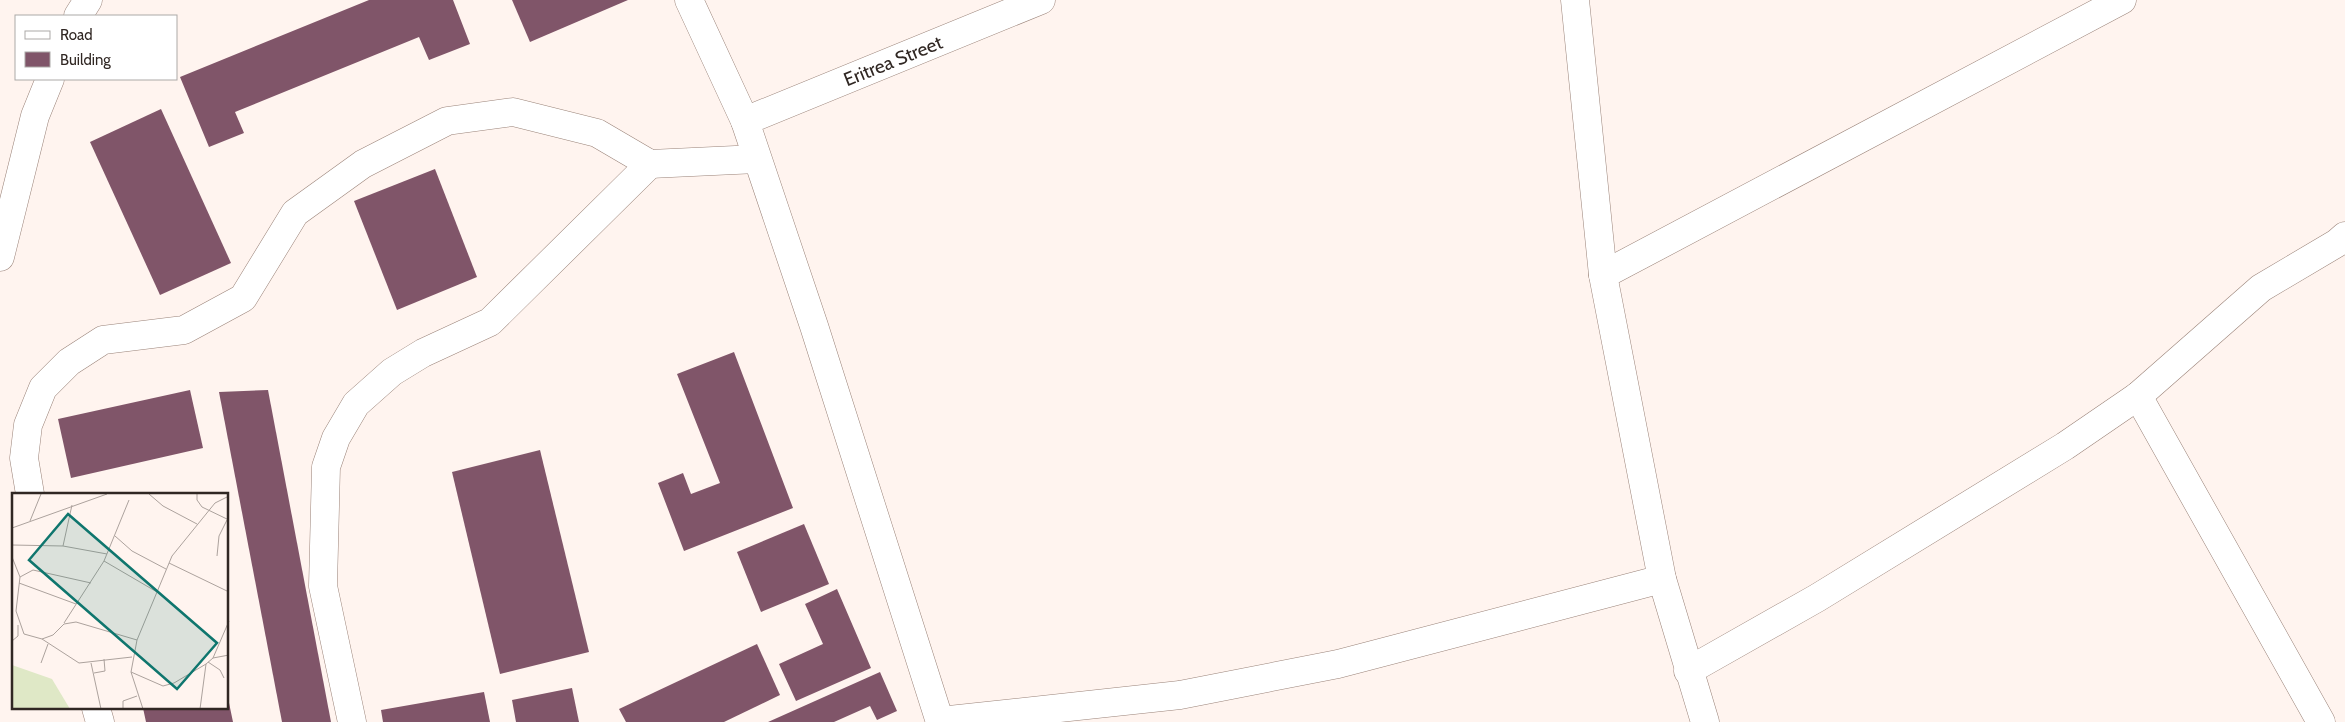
<svg xmlns="http://www.w3.org/2000/svg" width="2345" height="722" font-family="Cabin,sans-serif">
  <style>
    .building { fill: #805569 }
    .lines { fill: none; stroke-linecap: round; stroke-linejoin: round }
    .minor-casing { stroke: #9a8379; stroke-width: 29 }
    .major-casing { stroke: #9a8379; stroke-width: 29 }
    .minor { stroke: #fff; stroke-width: 28 }
    .major { stroke: #fff; stroke-width: 28 }
    .labels { text-anchor: middle; dominant-baseline: central; stroke-width: 5; stroke-linejoin: round; paint-order: stroke }
    .street-label { font-size: 19px; fill: #302723; stroke: #fff }
    .inset-road { fill: none; stroke: #aca29d; stroke-width: 1 }
    .view { fill: #0f766e; fill-opacity: 0.15; stroke: #0f766e; stroke-width: 2.5 }
    .inset-edge { fill: none; stroke: #302723; stroke-width: 2.5 }
  </style>
  <rect width="100%" height="100%" fill="#fff4ef"/>
  <g class="building">
    <polygon points="369,0 453,0 470,44 429,60 419,37 235,112 244,133 209,147 180,77"/>
    <polygon points="512,0 628,0 530,42"/>
    <polygon points="161,109 231,263 160,295 90,142"/>
    <polygon points="435,169 477,277 397,310 354,201"/>
    <polygon points="734,352 793,508 684,551 658,483 683,473 691,494 720,483 677,374"/>
    <polygon points="190,390 203,448 71,478 58,419"/>
    <polygon points="268,390 331,722 282,722 219,392"/>
    <polygon points="540,450 589,652 500,674 452,472"/>
    <polygon points="804,524 829,584 761,612 737,552"/>
    <polygon points="837,589 871,668 796,701 779,664 823,644 805,604"/>
    <polygon points="757,644 780,695 724,722 626,722 619,709"/>
    <polygon points="880,672 897,711 877,720 870,706 834,722 768,722"/>
    <polygon points="572,688 579,722 516,722 512,700"/>
    <polygon points="484,692 490,722 383,722 381,710"/>
    <polygon points="228,698 233,722 146,722 143,708 228,708"/>
  </g>
  <g class="lines">
    <defs>
      <g id="minor">
        <polyline points="1575,0 1603,275 1662,579 1705,722"/>
        <polyline points="78,16 88,0"/>
        <polyline points="745,121 814,326 940,722"/>
        <polyline points="0,257 35,116 50,79"/>
        <polyline points="1603,275 2122,0"/>
        <polyline points="2138,396 2321,722"/>
        <polyline points="30,494 24,458 28,425 43,388 69,362 103,340 184,330 243,298 295,213 363,164 447,121 513,112 597,133 650,164 757,159"/>
        <polyline points="1688,671 1817,598 2065,446 2138,396 2261,288 2337,243 2345,236"/>
        <polyline points="96,708 100,722"/>
        <polyline points="940,721 1180,695 1338,664 1662,579"/>
        <polyline points="352,722 323,586 326,467 336,438 356,404 392,372 423,353 490,322 650,164"/>
      </g>
      <polyline id="major" points="689,0 745,121 1041,0"/>
    </defs>
    <use href="#minor" class="minor-casing"/>
    <use href="#major" class="major-casing"/>
    <use href="#minor" class="minor"/>
    <use href="#major" class="major"/>
  </g>
  <g class="labels">
    <g class="street-label">
      <text transform="translate(893 61) rotate(-22)">Eritrea Street</text>
    </g>
  </g>
  <g transform="translate(12 493)">
    <rect width="216" height="216" fill="#fff4ef"/>
    <path d="M0 172 40 186 58 216H0Z" fill="#dfe8c6"/>
    <path class="inset-road" d="M137 1 151 13 185 31M185 1V7L190 14 217 27M18 28 29 1M0 35 95 1M103 43 120 58 154 76M0 52 51 53 95 61M51 53 60 12M205 63 207 43 215 27M0 64 8 84 4 118 12 141 30 146 41 142 52 131 64 129 125 147 119 179 131 216M92 68 145 99M157 70 215 98M8 84 21 77 79 90M7 90 64 111M52 130 92 68 117 7M30 146 67 170 120 164M125 147 160 63 203 10 217 3M0 148 6 143V132M201 165 217 162M196 169 208 177 212 185M29 170 36 151M79 170 89 216M119 179 151 193 162 190 194 171M82 180 93 178 92 166M111 216V208L125 203M188 216 194 171 201 165 217 128"/>
    <path class="view" d="M56 21 205 150 165 196 17 67Z"/>
    <rect width="216" height="216" class="inset-edge"/>
  </g>
  <rect x="15" y="15" width="162" height="65" fill="#ffffff" stroke="#aca9a7"/>
  <rect x="25" y="31" width="25" height="8" fill="#ffffff" stroke="#aca9a7"/>
  <text x="60" y="40" font-size="15" fill="#302723">Road</text>
  <rect x="25" y="52" width="25" height="15" fill="#805569" stroke="#aca9a7"/>
  <text x="60" y="65" font-size="15" fill="#302723">Building</text>
</svg>
